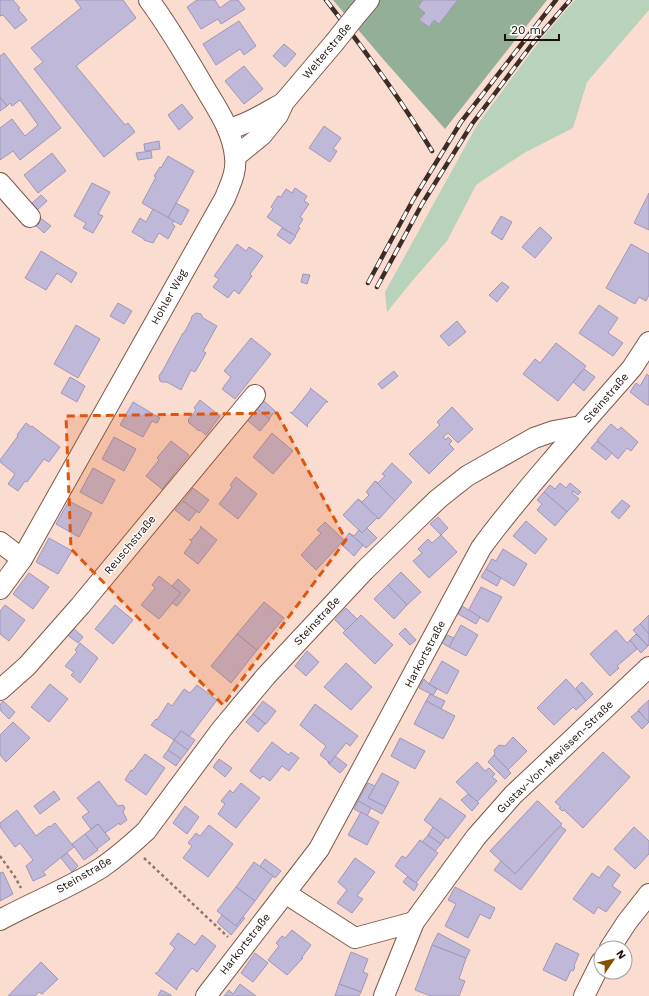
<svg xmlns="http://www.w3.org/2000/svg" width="649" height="996" font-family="'Work Sans',sans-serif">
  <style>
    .green { fill: #b8d2bb }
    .forest { fill: #94af98 }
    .building { fill: #c0b8d8; stroke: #a097b8 }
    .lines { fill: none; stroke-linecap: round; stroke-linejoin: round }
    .minor-casing { stroke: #7a594c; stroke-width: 22 }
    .path { stroke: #8c766d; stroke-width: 2.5; stroke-dasharray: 3 3; stroke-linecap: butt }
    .minor { stroke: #fff; stroke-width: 20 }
    .rail-casing { stroke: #3c2c26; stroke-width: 4.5 }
    .rail { stroke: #fff; stroke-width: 3; stroke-dasharray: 9; stroke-linecap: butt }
    .minor-bridge-casing { stroke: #7a594c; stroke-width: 22; stroke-linecap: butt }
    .minor-bridge { stroke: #fff; stroke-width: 20 }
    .marked { fill: #de550c; fill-opacity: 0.2; stroke: #de550c; stroke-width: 3; stroke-dasharray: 8 5; stroke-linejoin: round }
    .labels { text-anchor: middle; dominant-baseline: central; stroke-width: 3; stroke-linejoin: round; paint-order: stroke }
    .street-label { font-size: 11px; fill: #1c0f0a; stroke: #fff }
  </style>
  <rect width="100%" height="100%" fill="#fbdcd0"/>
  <polygon class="green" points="575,0 649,0 649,10 587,82 573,128 524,153 476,185 447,241 413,280 387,312 385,292 477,125 541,39"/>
  <polygon class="forest" points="333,0 423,0 418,7 425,13 419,20 429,27 434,20 439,24 456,0 547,0 445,129 383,59"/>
  <g class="building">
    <polygon points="0,0 13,0 20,8 18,9 27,20 15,29 3,15 0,16"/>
    <polygon points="75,0 123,0 136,18 76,66 125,125 128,123 135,132 104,157 34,69 43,62 31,48 81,8"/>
    <polygon points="197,0 215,0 220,8 231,0 238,0 245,9 221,24 218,19 201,29 187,7"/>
    <polygon points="423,0 456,0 457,1 439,24 434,20 429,27 419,20 425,13 418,7"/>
    <polygon points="239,21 256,46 244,55 240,49 216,65 203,44"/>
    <polygon points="284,44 296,54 285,67 273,56"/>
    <polygon points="4,53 61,128 20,160 13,151 0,160 0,128 12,119 25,136 38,125 20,100 12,106 10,103 7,106 0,97 0,56"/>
    <polygon points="244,66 263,89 244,104 225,81"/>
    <polygon points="0,97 7,106 0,111"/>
    <polygon points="182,104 193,118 179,130 168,115"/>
    <polygon points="324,126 341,138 333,149 337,151 330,162 309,148"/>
    <polygon points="159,141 160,149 145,151 144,144"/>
    <polygon points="151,151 152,158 138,160 136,153"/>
    <polygon points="52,153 66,171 38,193 24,175"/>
    <polygon points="168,156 194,171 168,218 142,203 156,177 154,176 160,167 161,168"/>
    <polygon points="92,183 110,192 98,214 103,216 93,233 83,228 86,223 74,216"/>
    <polygon points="295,188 307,196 304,201 309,204 300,217 303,219 298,227 300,228 295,236 267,217 273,209 271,207 278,196 281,197 286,189 292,193"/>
    <polygon points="649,193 649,230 634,223"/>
    <polygon points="41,195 47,201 36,211 30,205"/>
    <polygon points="176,203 189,210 181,225 168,218"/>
    <polygon points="153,209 174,221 172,224 175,226 168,239 159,233 153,243 144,240 144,239 132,232 140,218 146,222"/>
    <polygon points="501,216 512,222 502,240 491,233"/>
    <polygon points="39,217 51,226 44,233 33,223"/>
    <polygon points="540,227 552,238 535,258 522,247"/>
    <polygon points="282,228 296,236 290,244 277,235"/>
    <polygon points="237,244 246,251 249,247 263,256 250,274 252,276 239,294 234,290 228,298 213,287 219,279 214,276"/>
    <polygon points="631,244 649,254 649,295 646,301 639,297 635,304 606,288"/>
    <polygon points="41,251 77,273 71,283 71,282 57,273 46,290 25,278"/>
    <polygon points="303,274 310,275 307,284 301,282"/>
    <polygon points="502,282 509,287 497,302 489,295"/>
    <polygon points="118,303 132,311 124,324 110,316"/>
    <polygon points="599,305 618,318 608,333 623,343 613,356 579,333"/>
    <polygon points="196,313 201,314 203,318 217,326 203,351 206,353 195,372 191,370 181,390 167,382 162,382 160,381 159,376 163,370 183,333 184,333 191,320 192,316"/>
    <polygon points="457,321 466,332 449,346 440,336"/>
    <polygon points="76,325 100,339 78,378 54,364"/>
    <polygon points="251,338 271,354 235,399 222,389 231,377 224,371"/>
    <polygon points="556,343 586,366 558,401 523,374 535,359 540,363"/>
    <polygon points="584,369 595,377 584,391 573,382"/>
    <polygon points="394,371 398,376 382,389 378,384"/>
    <polygon points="647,374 649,376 649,405 647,405 630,392 636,383 640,386"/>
    <polygon points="70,377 85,386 77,402 61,393"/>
    <polygon points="310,388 328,402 326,402 307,425 308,427 290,412 292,413 311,389"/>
    <polygon points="200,400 220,416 206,435 200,430 199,431 188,422 189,421 188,420 196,410 194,408"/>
    <polygon points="264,401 275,411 269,419 257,409"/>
    <polygon points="133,402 160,418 157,423 152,421 143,437 120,425"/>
    <polygon points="452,407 473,429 458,443 448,433 443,437 446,440 448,437 452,441 449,444 454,449 429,474 409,454 440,425 437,422"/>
    <polygon points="257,409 270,419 260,431 247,420"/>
    <polygon points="26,423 31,427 32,426 60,447 49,462 44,459 27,482 25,481 18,491 8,484 15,474 0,462 0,460 18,436 17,435"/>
    <polygon points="611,424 618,430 621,427 638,442 631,451 627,448 618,459 597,440"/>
    <polygon points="272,433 293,451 273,474 253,457"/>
    <polygon points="114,437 136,449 124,471 102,459"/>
    <polygon points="171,441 189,455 162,489 146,476 159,460 157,458"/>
    <polygon points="597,441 612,453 606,460 591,448"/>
    <polygon points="392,463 412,482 395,501 375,481 378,483 385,476 382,474"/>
    <polygon points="93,468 115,480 102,504 80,492"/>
    <polygon points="236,477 257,494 238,519 219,504 232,487 230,485"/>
    <polygon points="375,481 395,501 379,519 358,499 362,502 369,495 366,492"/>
    <polygon points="560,483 566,488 570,483 581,492 578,495 573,491 572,493 579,499 567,512 544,492 550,485 555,489"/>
    <polygon points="193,488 209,500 199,513 183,501"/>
    <polygon points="544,492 567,512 555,526 537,510 542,504 537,500"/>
    <polygon points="358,499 379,519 377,518 362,533 343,515"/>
    <polygon points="622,500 630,506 619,519 611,512"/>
    <polygon points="69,501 92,513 79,537 56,524"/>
    <polygon points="183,501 197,511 189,521 175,510"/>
    <polygon points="438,517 448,528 441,535 430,524"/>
    <polygon points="526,521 547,539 535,554 513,536"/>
    <polygon points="325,522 344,540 316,570 301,555 321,533 317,530"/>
    <polygon points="200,526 217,540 198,564 184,553 192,542 189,539 191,540 201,528"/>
    <polygon points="367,528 377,538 366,548 349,533 354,536 359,530 362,533"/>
    <polygon points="349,533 363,545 354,556 341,544"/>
    <polygon points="441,535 457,552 429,578 413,561 422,553 418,549 428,539 432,543"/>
    <polygon points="49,538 72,551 58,574 36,562"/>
    <polygon points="503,549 527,564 514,586 486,569 492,559 496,561"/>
    <polygon points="486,569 501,578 497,586 481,577"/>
    <polygon points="401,572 421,592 407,605 388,585"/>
    <polygon points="29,573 49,587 33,609 13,594"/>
    <polygon points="159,576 181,593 159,619 141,605 155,588 152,585"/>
    <polygon points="178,579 190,590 177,606 172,603 181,593 172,586"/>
    <polygon points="388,585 407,605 394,619 374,599"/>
    <polygon points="481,587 502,597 488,622 468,611"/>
    <polygon points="264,602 284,618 257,650 237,634"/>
    <polygon points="5,605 25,620 9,641 0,634 0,611"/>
    <polygon points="115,605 133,620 113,644 95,629"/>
    <polygon points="462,606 480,617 476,624 458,614"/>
    <polygon points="346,608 357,619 346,631 335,620"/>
    <polygon points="361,615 393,645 375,664 343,633"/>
    <polygon points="649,615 649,634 640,624"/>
    <polygon points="640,624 649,634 649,645 648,646 633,630"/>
    <polygon points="461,625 478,635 466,656 449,647"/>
    <polygon points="72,627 83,637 78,643 66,634"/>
    <polygon points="405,628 416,640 410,645 399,634"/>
    <polygon points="616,630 627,643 630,640 637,649 617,666 619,668 610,676 590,654"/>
    <polygon points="237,634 257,650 231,683 211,666"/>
    <polygon points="636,634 648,646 641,653 630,640"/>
    <polygon points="447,635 454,638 449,647 442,643"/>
    <polygon points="80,643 98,658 80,683 71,675 74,672 65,666 77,652 75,650"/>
    <polygon points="307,651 319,662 306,676 295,666"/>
    <polygon points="442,661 459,671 447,694 429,684"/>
    <polygon points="346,663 372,687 351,710 324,687"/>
    <polygon points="424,679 429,684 437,689 433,695 419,688"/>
    <polygon points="566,679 583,697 586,701 576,710 573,707 554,725 537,708"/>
    <polygon points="582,682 593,694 586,701 576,688"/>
    <polygon points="50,684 68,699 49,722 31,707"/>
    <polygon points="197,685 217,700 189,737 181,731 174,740 151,725 156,719 157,720 168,703 172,706 184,689 190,693"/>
    <polygon points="430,694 445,701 441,709 426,701"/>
    <polygon points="649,700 649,723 638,710"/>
    <polygon points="3,701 15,712 9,719 0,710 0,705"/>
    <polygon points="263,701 276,711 266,724 253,714"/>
    <polygon points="426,701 455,716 443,739 414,724"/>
    <polygon points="315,704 358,736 350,746 346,743 330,763 320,755 326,746 300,725"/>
    <polygon points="638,711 649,722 642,729 631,717"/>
    <polygon points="253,714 265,724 258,732 246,722"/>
    <polygon points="13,722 30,738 6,762 0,755 0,735"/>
    <polygon points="181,731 195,740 188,750 174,740"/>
    <polygon points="513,737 527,751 508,770 494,755 495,754 494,750 499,745 505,746"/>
    <polygon points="400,738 425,751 415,769 391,756"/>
    <polygon points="174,740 188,750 181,759 168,750"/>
    <polygon points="272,742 289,755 291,752 299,758 289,771 282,766 270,781 263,776 260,779 250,771"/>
    <polygon points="168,750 181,759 176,766 163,757"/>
    <polygon points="603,752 630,777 583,828 564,810 562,811 559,808 561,807 555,802"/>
    <polygon points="145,754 165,768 146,795 125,780 131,770 132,771"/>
    <polygon points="494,755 511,773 505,779 488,762"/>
    <polygon points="335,756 347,765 340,773 328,763 328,762 330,763"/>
    <polygon points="219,759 232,768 225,777 213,767"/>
    <polygon points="477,762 485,771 489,768 495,774 492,777 497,781 477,802 456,782"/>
    <polygon points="382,773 399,782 386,807 368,798"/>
    <polygon points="99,781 118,806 123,805 125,808 123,812 127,820 120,825 119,823 105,833 98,824 91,829 82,817 89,812 77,798"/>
    <polygon points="241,783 260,798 236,828 218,814 225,804 221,801 230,790 233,793"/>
    <polygon points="368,783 375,786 368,798 386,807 382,814 358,801"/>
    <polygon points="54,791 60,799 40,814 34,806"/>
    <polygon points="468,794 479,803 472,811 461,800"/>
    <polygon points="440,798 466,816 448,839 424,820"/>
    <polygon points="358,801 371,808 367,816 354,809"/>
    <polygon points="537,801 538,801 562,824 515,874 490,851"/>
    <polygon points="185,806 199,817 187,834 173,823"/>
    <polygon points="17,810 36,836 49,826 50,827 55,823 74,847 43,872 46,875 33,881 26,866 33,860 20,843 15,847 0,827 0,823"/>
    <polygon points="361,812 379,822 367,845 348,835"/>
    <polygon points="98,824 110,839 97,849 85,834"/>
    <polygon points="209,825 233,844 208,877 183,858 192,846 188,843 196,833 200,836"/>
    <polygon points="560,826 566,830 521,890 494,870 501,861 515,874"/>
    <polygon points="433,827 446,837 441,844 428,835"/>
    <polygon points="634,827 649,841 649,854 635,869 614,849"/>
    <polygon points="85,834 98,850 84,860 72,844"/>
    <polygon points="428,835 441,844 435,851 422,842"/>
    <polygon points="420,840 438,853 416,883 395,866 402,856 406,858"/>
    <polygon points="67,853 78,866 72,872 61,858"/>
    <polygon points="355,858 375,872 357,896 363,899 352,913 337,903 347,890 338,882"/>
    <polygon points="265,859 281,871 275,878 260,866"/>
    <polygon points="254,862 273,876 255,901 236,887"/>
    <polygon points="608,866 620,875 612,886 621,892 606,912 598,907 594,914 573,899 592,873 599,878"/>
    <polygon points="3,872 13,894 0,901 0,873"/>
    <polygon points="407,877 418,884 414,891 403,882"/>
    <polygon points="236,887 255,901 236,926 217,911"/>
    <polygon points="455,887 495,908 490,919 480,914 468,938 445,926 456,904 448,900"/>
    <polygon points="222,915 236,926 243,917 245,918 231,935 217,922"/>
    <polygon points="292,930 311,945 302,957 303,958 287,975 268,960 279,946 276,943 282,936 285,938"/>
    <polygon points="178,933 195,945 202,935 216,946 197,972 192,968 177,988 177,990 155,973 157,973 175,948 170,944"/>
    <polygon points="438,933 470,950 466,958 432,945"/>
    <polygon points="556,943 579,954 574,966 575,967 573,971 571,970 566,981 543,970"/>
    <polygon points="432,945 466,958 459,979 465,981 459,996 431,996 415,990"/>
    <polygon points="351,952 368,959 363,972 368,974 361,992 339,984"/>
    <polygon points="255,953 268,963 253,982 241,973"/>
    <polygon points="41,962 58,979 42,994 39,992 35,996 8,996"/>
    <polygon points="240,984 256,996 224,996 229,990 233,994"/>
    <polygon points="339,984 361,992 359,996 335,996"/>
    <polygon points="161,990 171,995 171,996 158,996"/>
  </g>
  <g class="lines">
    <defs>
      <g id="minor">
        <polyline points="358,13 369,0"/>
        <path d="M228 129C248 124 265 113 283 103"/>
        <polyline points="235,157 262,135 278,115 284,102 334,43"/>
        <polyline points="0,183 30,217"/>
        <polyline points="0,542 22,559"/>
        <path d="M0 589 22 559 225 198C230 185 237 172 235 157 233 131 216 107 203 85 186 56 169 27 149 0"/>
        <polyline points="0,690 27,666 80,606 255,395"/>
        <polyline points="285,893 355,938 414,922"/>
        <path d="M0 920C33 902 69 888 101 868 117 857 132 844 146 831L221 730 266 676 364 571 411 525 438 499 467 476 534 438 554 431 581 426 632 368 649 342"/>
        <polyline points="610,948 627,922 649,894"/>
        <path d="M206 996 319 849 481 548C512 505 548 466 581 426"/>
        <polyline points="384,996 414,922 476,837 513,795 649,667"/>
        <polyline points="584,996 601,962"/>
      </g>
    </defs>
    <use href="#minor" class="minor-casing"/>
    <g class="path">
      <polyline points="0,856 15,877 21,888"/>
      <polyline points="144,858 228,937"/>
    </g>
    <use href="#minor" class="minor"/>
    <defs>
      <g id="rail">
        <path d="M326 0C364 49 400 98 432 151"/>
        <polyline points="368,283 413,200 461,122 556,0"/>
        <polyline points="377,287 422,204 472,124 533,43 570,0"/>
      </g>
    </defs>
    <use href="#rail" class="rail-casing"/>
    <use href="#rail" class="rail"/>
    <defs>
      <polyline id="minor-bridge" points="334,43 358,13"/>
    </defs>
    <use href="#minor-bridge" class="minor-bridge-casing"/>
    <use href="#minor-bridge" class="minor-bridge"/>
  </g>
  <path class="marked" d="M277 413 346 540 223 705 71 549 66 416Z"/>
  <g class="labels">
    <g class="street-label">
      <text transform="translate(327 51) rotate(-50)">Welterstraße</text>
      <text transform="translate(169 297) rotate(-61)">Hohler Weg</text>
      <text transform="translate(606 398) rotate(-49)">Steinstraße</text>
      <text transform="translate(130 545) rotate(-50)">Reuschstraße</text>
      <text transform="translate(317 621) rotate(-47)">Steinstraße</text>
      <text transform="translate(425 654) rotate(-62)">Harkortstraße</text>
      <text transform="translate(555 757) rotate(-44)">Gustav-Von-Mevissen-Straße</text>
      <text transform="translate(84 875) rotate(-30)">Steinstraße</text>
      <text transform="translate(245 944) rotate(-52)">Harkortstraße</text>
    </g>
  </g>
  <g transform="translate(613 960) rotate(56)"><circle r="19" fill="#ffffff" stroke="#a49f9d"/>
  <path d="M0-3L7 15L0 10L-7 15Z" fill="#864f00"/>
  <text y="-6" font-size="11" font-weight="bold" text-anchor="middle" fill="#1c0f0a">N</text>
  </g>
  <path d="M505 34v6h54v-6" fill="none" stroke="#1c0f0a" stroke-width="2"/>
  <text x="511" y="34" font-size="12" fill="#1c0f0a" stroke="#ffffff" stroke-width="3" paint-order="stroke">20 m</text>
</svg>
